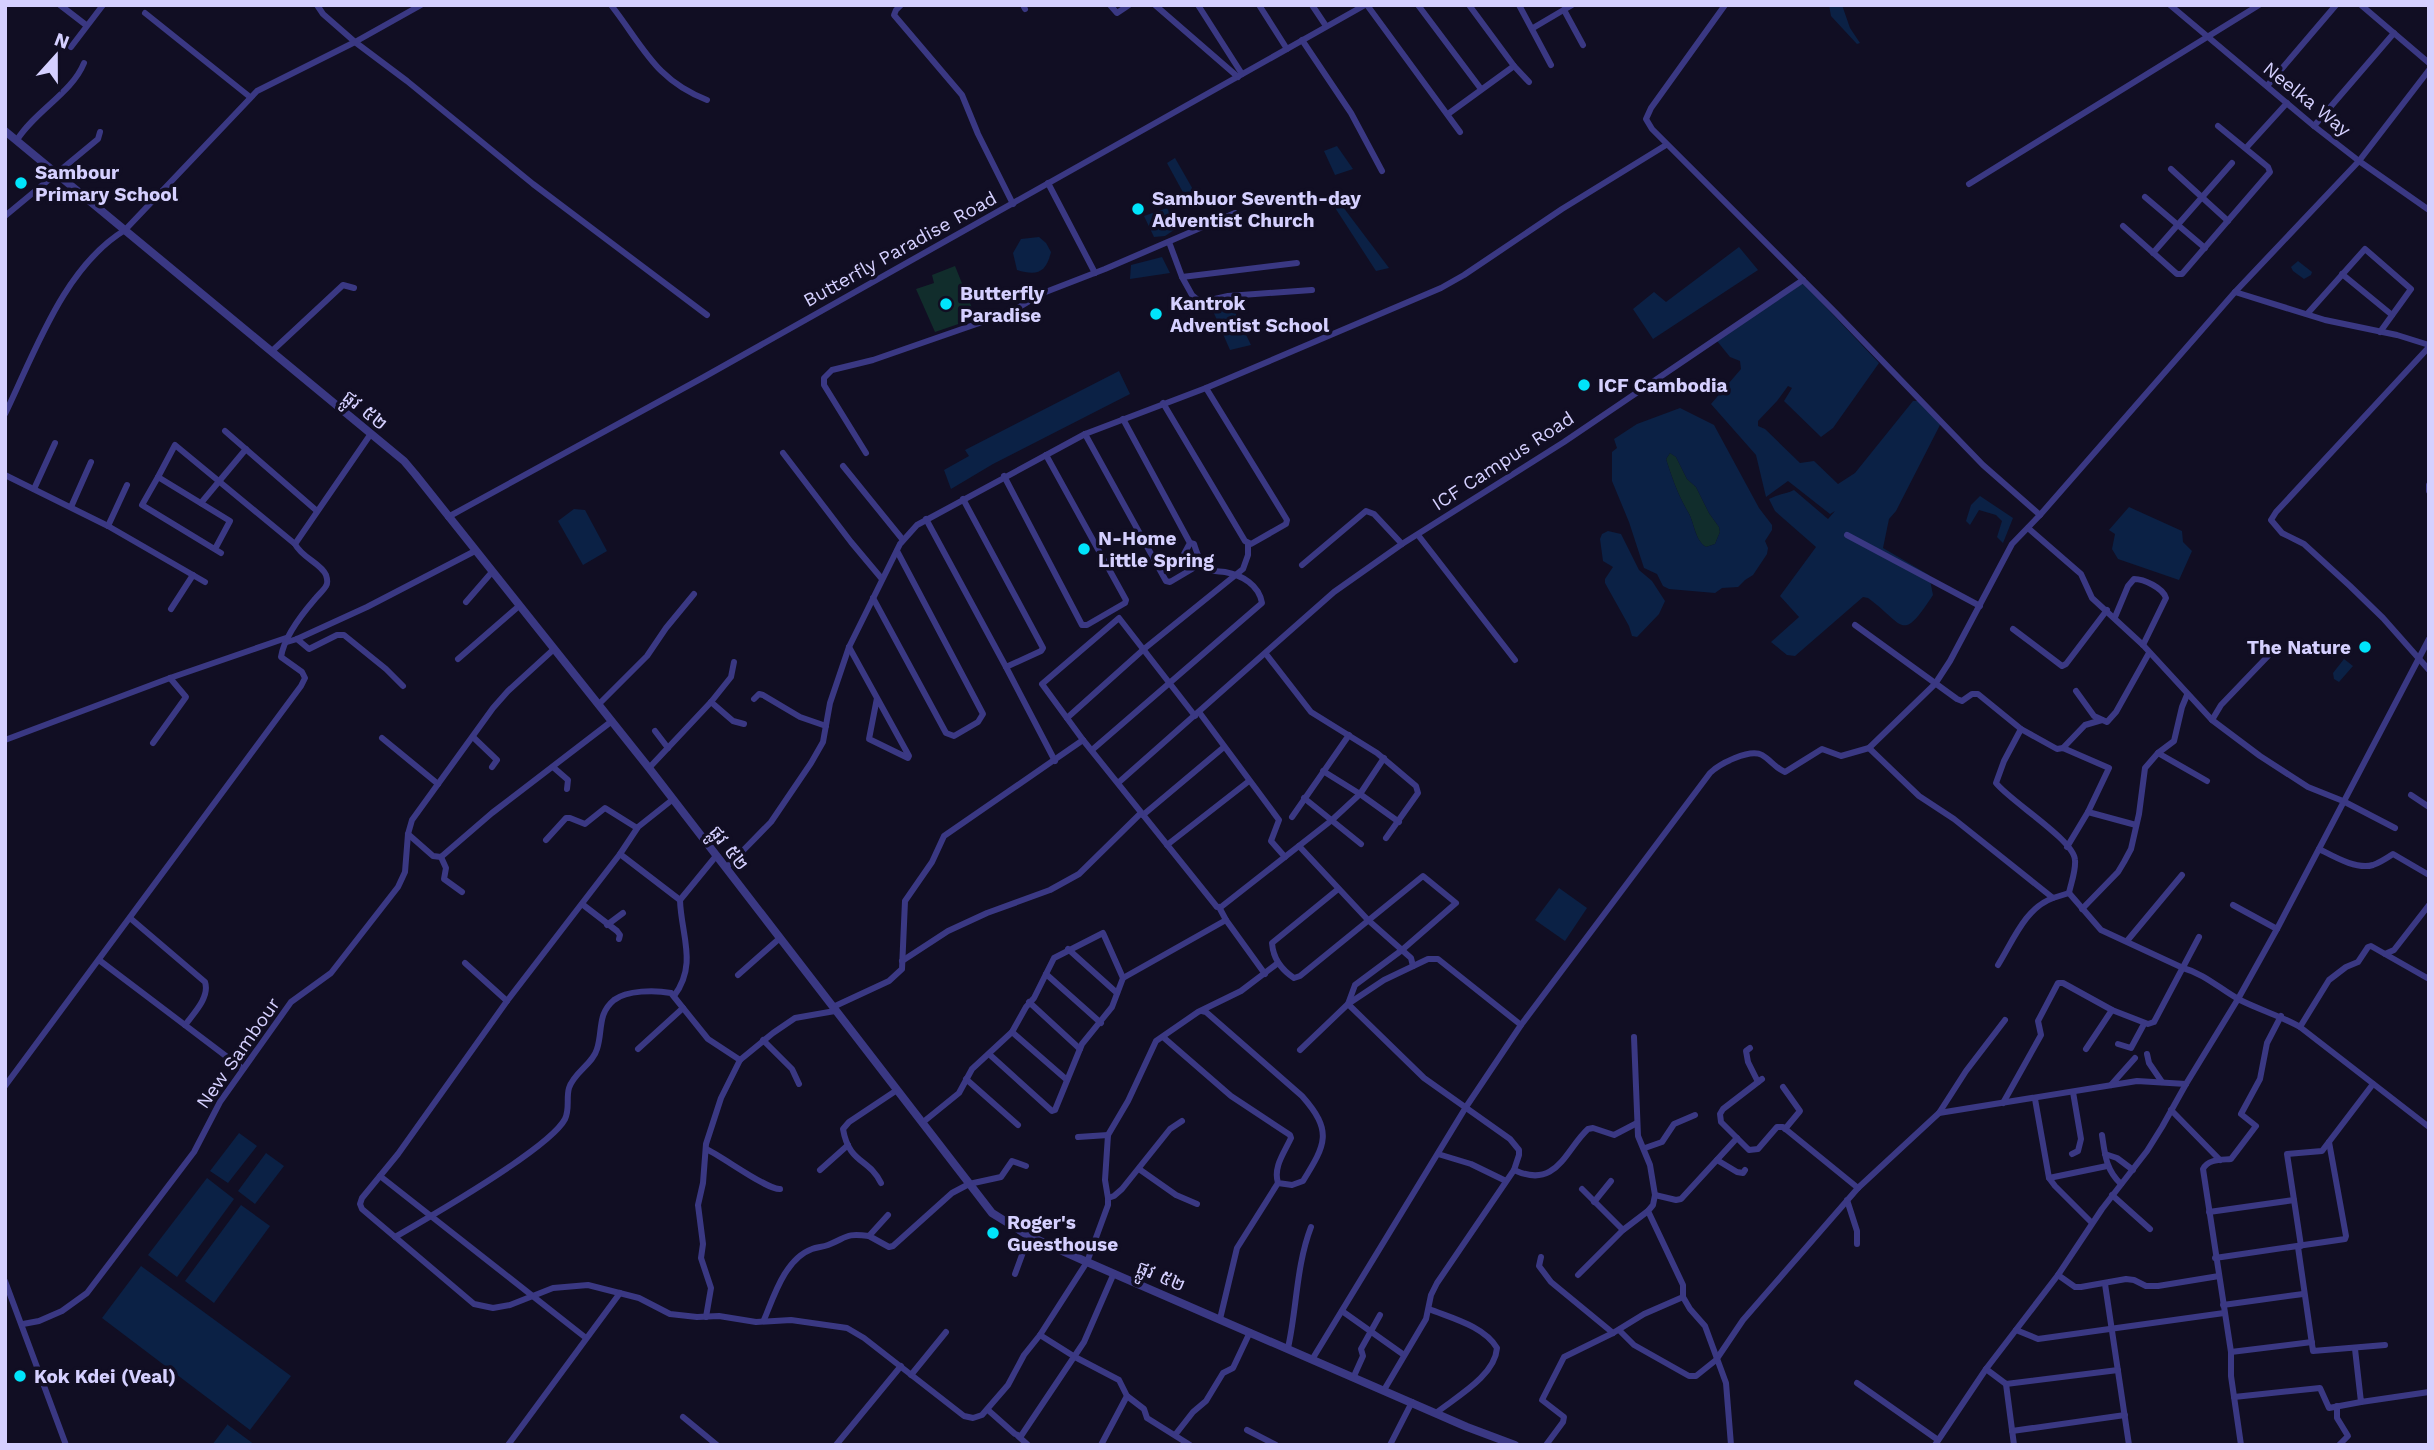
<svg xmlns="http://www.w3.org/2000/svg" width="2434" height="1450" font-family="'Work Sans','Noto Sans Khmer',sans-serif">
  <style>
    .green { fill: #112d2c }
    .water { fill: #0b2145; fill-rule: evenodd }
    .lines { fill: none; stroke-linecap: round; stroke-linejoin: round }
    .minor { stroke: #3a3883; stroke-width: 6 }
    .tertiary { stroke: #3a3883; stroke-width: 8 }
    .poi-dot { fill: #00e4fb; stroke: #110e23; stroke-width: 2.5 }
    .labels { text-anchor: middle; dominant-baseline: central; stroke-width: 7; stroke-linejoin: round; paint-order: stroke }
    .street-label { font-size: 19px; fill: #d5d0ff; stroke: #110e23 }
    .poi-label { font-size: 19px; font-weight: bold; fill: #d5d0ff; stroke: #110e23; text-anchor: start }
  </style>
  <rect width="100%" height="100%" fill="#110e23"/>
  <g class="green">
    <polygon points="955,266 976,318 935,332 916,289 934,283 932,275"/>
    <path d="M1670 453 1676 457 1687 479 1696 487 1709 513 1719 527 1720 532 1715 544 1706 547C1694 539 1695 524 1688 512 1678 495 1672 478 1666 459Z"/>
  </g>
  <g class="water">
    <polygon points="1829,5 1842,5 1850,28 1860,43 1857,44 1831,16"/>
    <polygon points="1337,146 1353,169 1335,175 1324,151"/>
    <polygon points="1175,158 1195,193 1185,196 1167,163"/>
    <polygon points="1337,199 1389,268 1376,271 1332,203"/>
    <polygon points="1167,208 1177,228 1165,236 1154,237 1144,216"/>
    <path d="M1039 237 1046 243 1051 252C1046 273 1037 276 1017 270L1013 253 1021 239Z"/>
    <polygon points="1739,247 1758,270 1653,339 1633,309 1654,292 1666,302"/>
    <polygon points="1162,257 1170,273 1130,279 1131,265"/>
    <polygon points="2298,261 2312,272 2311,275 2304,279 2293,271 2291,267"/>
    <path d="M1803 283 1879 363 1833 428 1821 437 1784 401 1792 388 1788 386 1777 401 1758 421V426L1765 429 1800 463 1814 461 1838 484 1855 473 1913 401H1919L1941 423 1896 511 1889 519 1883 548 1929 575 1933 595C1901 644 1905 625 1868 598L1863 597 1795 656 1787 655 1771 642 1799 617 1780 596 1816 547 1775 511 1769 499C1778 494 1786 494 1794 490L1828 519 1835 511 1830 514 1788 481 1766 497 1756 455 1711 404 1741 369 1740 361 1730 357 1717 341Z"/>
    <polygon points="1230,302 1251,345 1230,350 1213,311"/>
    <polygon points="1119,371 1130,394 993,464 951,489 944,470 969,456 965,450"/>
    <path d="M1680 408 1714 425 1759 508 1772 525V530L1765 541 1768 548 1767 554 1753 575 1745 580 1738 587 1722 588 1715 593 1669 589 1663 586 1657 574 1644 568 1629 522 1612 481V452L1617 448 1614 439 1637 424ZM1670 453 1676 457 1687 479 1696 487 1709 513 1719 527 1720 532 1715 544 1706 547C1694 539 1695 524 1688 512 1678 495 1672 478 1666 459Z"/>
    <polygon points="1980,496 2013,518 2003,543 1997,537 2002,521 1996,515 1979,510 1970,525 1966,521 1971,505"/>
    <polygon points="2129,507 2182,531 2183,542 2192,551 2179,580 2118,559 2112,549 2115,534 2109,530"/>
    <polygon points="574,509 585,510 607,551 583,565 558,521"/>
    <polygon points="1608,531 1621,534 1639,570 1652,581 1665,601 1659,614 1637,637 1632,636 1629,626 1605,583 1605,579 1613,567 1603,561 1600,539 1602,534"/>
    <polygon points="2344,659 2353,666 2339,682 2334,679 2333,673"/>
    <polygon points="1559,888 1587,908 1565,941 1535,920"/>
    <polygon points="239,1133 257,1146 228,1183 210,1171"/>
    <polygon points="266,1153 284,1166 255,1204 238,1191"/>
    <polygon points="207,1178 234,1199 177,1277 148,1255"/>
    <polygon points="241,1205 270,1226 214,1303 185,1281"/>
    <polygon points="141,1266 291,1376 250,1430 102,1318"/>
    <polygon points="228,1424 228,1425 255,1445 212,1445"/>
  </g>
  <g class="lines">
    <g class="minor">
      <polyline points="60,5 86,25"/>
      <polyline points="317,5 323,14 355,42 407,81 533,184 707,315"/>
      <path d="M611 5C643 46 655 80 707 100"/>
      <polyline points="901,5 896,10 894,15 962,95 978,134 1013,204"/>
      <polyline points="1023,5 1025,9"/>
      <polyline points="1110,5 1117,13 1129,5"/>
      <polyline points="1155,5 1238,77"/>
      <polyline points="1198,5 1242,74"/>
      <polyline points="1259,5 1287,49"/>
      <polyline points="1312,5 1326,26"/>
      <polyline points="1367,5 1460,132"/>
      <polyline points="1418,5 1481,89"/>
      <polyline points="1469,5 1514,66 1529,82"/>
      <polyline points="1519,5 1551,65"/>
      <polyline points="1725,5 1651,108 1646,119 1652,129 1836,313 1983,465 2040,515"/>
      <polyline points="2170,5 2314,126 2359,161 2429,210"/>
      <polyline points="2361,5 2429,63"/>
      <polyline points="1564,10 1583,45"/>
      <polyline points="145,13 250,97"/>
      <polyline points="1533,28 1572,5"/>
      <polyline points="1302,40 1351,113 1382,171"/>
      <polyline points="71,47 103,5"/>
      <polyline points="2267,86 2336,5"/>
      <polyline points="1448,114 1514,66"/>
      <polyline points="2314,126 2394,33"/>
      <path d="M17 140C35 111 72 93 84 63"/>
      <polyline points="2246,148 2287,103"/>
      <polyline points="2171,169 2228,221"/>
      <polyline points="1048,183 1095,273"/>
      <polyline points="1969,184 2259,5"/>
      <polyline points="2145,197 2205,248"/>
      <polyline points="5,216 98,139 100,132"/>
      <polyline points="2123,226 2177,274 2182,274 2270,172 2268,167 2218,126"/>
      <polyline points="1169,242 1182,277 1297,263"/>
      <polyline points="2153,253 2232,163"/>
      <polyline points="2342,274 2392,315"/>
      <polyline points="1182,277 1192,295 1198,300 1206,301 1228,296 1312,290"/>
      <polyline points="2235,292 2325,320 2397,335 2429,345"/>
      <polyline points="2308,313 2365,249 2411,289 2380,332"/>
      <polyline points="2429,347 2276,512 2271,520 2282,533 2304,544 2350,586 2383,618 2429,670"/>
      <polyline points="271,352 343,285 354,288"/>
      <polyline points="1163,403 1245,541 1251,544 1286,524 1287,520 1206,388"/>
      <path d="M5 414C35 352 64 267 125 230L257 91 355 42 421 5"/>
      <polyline points="225,431 317,511"/>
      <polyline points="1085,434 1166,581 1170,582 1192,569 1184,554 1190,543 1123,419"/>
      <polyline points="783,453 851,542 882,579"/>
      <polyline points="866,453 824,385 824,378 832,370 873,360 1011,312 1043,293 1105,269 1235,213"/>
      <polyline points="843,466 903,540"/>
      <polyline points="5,475 108,526 205,582"/>
      <polyline points="1004,476 1082,625 1087,625 1125,603 1126,600 1046,455"/>
      <polyline points="158,477 175,445 295,544"/>
      <polyline points="2429,485 2429,491"/>
      <polyline points="34,489 55,443"/>
      <polyline points="201,503 246,449"/>
      <polyline points="71,507 91,462"/>
      <polyline points="448,517 704,377 1365,5"/>
      <polyline points="926,519 1006,667 1041,651 1043,648 963,499"/>
      <polyline points="108,526 127,485"/>
      <polyline points="2028,528 2081,574 2092,598 2143,645 2212,720 2260,756 2308,787 2343,801 2395,828"/>
      <polyline points="1418,535 1515,660"/>
      <polyline points="1847,535 1980,606"/>
      <polyline points="215,549 230,521 158,477 142,505 221,553"/>
      <polyline points="1302,565 1366,511 1374,514 1402,544"/>
      <polyline points="873,598 946,733 954,736 978,722 983,714 897,551"/>
      <polyline points="466,602 492,572"/>
      <polyline points="171,609 193,575"/>
      <path d="M2115 617 2128 586 2134 579C2144 579 2163 588 2166 598L2143 645"/>
      <polyline points="1855,625 1957,699 1962,701 1972,694 1978,694 2021,729"/>
      <polyline points="2013,629 2062,666 2066,664 2107,610"/>
      <polyline points="297,639 309,649 337,635 344,635 386,669 403,686"/>
      <polyline points="287,642 297,639 367,607 475,551"/>
      <polyline points="849,647 909,756 908,758 869,739 877,698"/>
      <polyline points="1266,654 1311,712 1377,753 1416,786 1418,793 1386,838"/>
      <polyline points="458,659 519,606"/>
      <polyline points="1006,667 1055,761"/>
      <polyline points="2076,691 2094,716 2107,722 2116,712 2149,653"/>
      <polyline points="754,699 759,694 763,695 800,717 826,726"/>
      <polyline points="711,702 733,721 744,724"/>
      <polyline points="598,705 647,656 666,628 694,594"/>
      <polyline points="1199,712 1279,820 1271,841 1285,857"/>
      <polyline points="1195,716 1119,618 1042,684 1083,740 1217,907 1221,907 1332,820 1360,794 1384,758"/>
      <polyline points="1067,718 1144,649 1243,569 1248,555 1248,544"/>
      <polyline points="2212,720 2221,705 2268,656"/>
      <polyline points="655,731 668,748"/>
      <polyline points="473,737 497,760 492,767"/>
      <polyline points="382,738 438,784"/>
      <polyline points="5,740 170,678 286,638"/>
      <polyline points="153,743 186,697 170,678"/>
      <polyline points="1869,748 1919,796 1954,819 2053,898 2069,893"/>
      <polyline points="2063,748 2085,725 2102,720"/>
      <path d="M1092 750 1262 603C1259 585 1242 575 1225 572 1219 571 1213 572 1208 569 1200 563 1197 553 1194 544L1190 543"/>
      <polyline points="2158,753 2207,781"/>
      <polyline points="553,767 568,780 567,789"/>
      <polyline points="649,768 711,702 731,677 734,662"/>
      <polyline points="1323,771 1360,794 1399,822"/>
      <polyline points="1118,783 1334,592 1402,544 1564,442 1803,280"/>
      <polyline points="2411,795 2429,807"/>
      <polyline points="1304,798 1361,844"/>
      <polyline points="672,800 638,827 620,854 507,1001 398,1154 362,1198 360,1204 362,1209 474,1304 493,1308 510,1305 553,1288 588,1285 639,1298 670,1314 697,1317 719,1316 756,1322 791,1320 847,1328 864,1338 964,1416 973,1418 982,1415 1008,1385 1024,1355 1040,1335 1087,1262 1108,1205 1108,1198 1114,1196 1122,1189 1170,1129 1182,1121"/>
      <polyline points="2088,812 2136,825"/>
      <polyline points="1143,815 1224,747"/>
      <polyline points="1292,817 1349,735"/>
      <polyline points="408,834 433,856 441,857 492,813 612,721"/>
      <polyline points="546,840 566,818 570,818 585,824 605,808 637,828"/>
      <polyline points="1167,845 1249,781"/>
      <polyline points="1299,846 1368,920 1411,958 1413,966"/>
      <path d="M2067 847 2088 812 2109 768 2063 748 2057 749 2021 729 2004 761 1996 783C2010 801 2074 840 2075 860 2076 871 2071 883 2069 893"/>
      <path d="M2319 849C2333 856 2356 870 2373 865 2379 863 2387 858 2393 854L2429 875"/>
      <polyline points="620,854 680,900"/>
      <polyline points="441,857 446,868 444,879 462,892"/>
      <polyline points="726,868 771,822 811,763 823,742 830,703 849,647 900,544 917,525 1085,434 1206,388 1441,288 1464,275 1562,209 1666,145"/>
      <path d="M1337 890 1272 943C1273 958 1282 970 1294 978L1300 976 1423 876 1456 903 1402 950 1355 985 1348 1004 1424 1078 1510 1139 1519 1150V1155L1514 1170 1437 1283 1431 1295 1426 1319 1384 1390"/>
      <path d="M2069 893 2101 930 2183 968C2205 974 2220 989 2240 1000 2260 1010 2281 1016 2300 1027L2429 1127"/>
      <polyline points="582,904 617,931 620,935 619,939"/>
      <polyline points="2233,905 2277,929"/>
      <polyline points="2082,909 2118,872 2124,862 2131,849 2139,814 2145,768 2158,753 2174,741 2182,707 2187,695"/>
      <path d="M130 918 205 982C210 997 194 1013 185 1025"/>
      <polyline points="1226,920 1265,974"/>
      <polyline points="607,925 623,913"/>
      <polyline points="2127,941 2182,875"/>
      <polyline points="1068,949 1117,993"/>
      <polyline points="2385,954 2429,979"/>
      <polyline points="99,960 243,1069"/>
      <polyline points="902,961 948,931 987,913 1050,890 1079,874 1141,813"/>
      <polyline points="465,963 507,1001"/>
      <path d="M1998 965C2013 941 2025 908 2053 898"/>
      <polyline points="1046,974 1101,1023"/>
      <polyline points="738,975 780,938"/>
      <polyline points="1123,978 1226,920 1219,907"/>
      <path d="M674 996C698 964 681 935 680 900L716 856"/>
      <polyline points="1029,1002 1080,1049"/>
      <polyline points="833,1007 889,981 902,969 905,901 932,862 944,836 1083,740"/>
      <polyline points="2300,1027 2329,980 2346,967 2358,962 2368,947 2371,946 2385,954 2394,950 2429,905"/>
      <polyline points="1012,1032 1067,1080"/>
      <path d="M1163 1037 1231 1096 1290 1135 1291 1138C1284 1153 1273 1167 1278 1183L1292 1185 1303 1181C1326 1144 1333 1131 1302 1096L1206 1012 1202 1011"/>
      <polyline points="1634,1037 1638,1136 1650,1165 1655,1195"/>
      <polyline points="763,1040 792,1069 799,1084"/>
      <polyline points="2118,1044 2131,1048 2144,1024"/>
      <polyline points="1750,1048 1746,1051 1748,1062 1758,1082"/>
      <polyline points="638,1049 683,1008"/>
      <polyline points="2086,1049 2112,1010"/>
      <polyline points="1300,1050 1348,1004 1384,980 1428,959 1438,959 1521,1025"/>
      <polyline points="2147,1054 2149,1063 2162,1082"/>
      <polyline points="966,1079 1018,1125"/>
      <polyline points="1762,1079 1723,1109 1720,1114 1721,1122 1749,1150 1758,1149 1777,1127 1783,1127 1858,1188"/>
      <polyline points="2111,1085 2135,1058"/>
      <path d="M5 1086 301 686 305 678 302 672 281 657C284 637 302 614 315 599 318 595 324 590 326 586 328 583 327 578 326 575 321 563 302 558 295 544L370 435"/>
      <polyline points="1783,1087 1800,1111 1785,1129"/>
      <polyline points="2035,1099 2049,1178 2055,1186 2092,1223"/>
      <polyline points="2003,1103 2041,1035 2038,1021 2058,983 2063,983 2112,1010 2148,1024 2154,1022 2199,937"/>
      <polyline points="2171,1110 2220,1160"/>
      <polyline points="1939,1113 1966,1071 2005,1020"/>
      <polyline points="922,1123 959,1093 972,1069 1012,1032 1026,1007 1034,998 1054,958 1103,933 1123,978 1112,1007 1082,1044 1055,1110 1052,1111 989,1054"/>
      <path d="M2102 1135C2105 1155 2106 1170 2121 1184"/>
      <polyline points="1078,1137 1108,1135"/>
      <polyline points="1645,1148 1662,1142 1674,1124 1695,1115"/>
      <path d="M706 1149C722 1156 767 1190 780 1189"/>
      <polyline points="1438,1154 1471,1164 1506,1181"/>
      <polyline points="2072,1154 2078,1151 2081,1139 2073,1092"/>
      <polyline points="2105,1154 2117,1158 2133,1170"/>
      <polyline points="1717,1160 1737,1172 1743,1173 1745,1170"/>
      <polyline points="1139,1169 1176,1195 1197,1204"/>
      <polyline points="820,1170 848,1145"/>
      <path d="M1514 1170C1557 1190 1565 1150 1588 1129L1593 1128 1614 1135 1637 1123"/>
      <polyline points="380,1176 586,1338"/>
      <polyline points="2049,1178 2107,1166"/>
      <path d="M881 1183C869 1158 849 1164 843 1129L849 1122 897 1090"/>
      <polyline points="1582,1189 1623,1230"/>
      <polyline points="2112,1195 2150,1229"/>
      <polyline points="1108,1198 1105,1180 1108,1135 1128,1101 1156,1041 1198,1012 1241,991 1278,963"/>
      <polyline points="1847,1200 1857,1231 1857,1244"/>
      <polyline points="1594,1202 1611,1181"/>
      <polyline points="2209,1212 2294,1200"/>
      <polyline points="888,1215 869,1236 889,1247 893,1246 952,1193 969,1184 1001,1177 1012,1161 1026,1166"/>
      <path d="M395 1237C428 1218 550 1148 565 1119 570 1109 566 1098 569 1088 574 1072 593 1064 597 1049 603 1031 597 1014 614 1000 627 990 655 990 671 993L708 1039 740 1060"/>
      <polyline points="2301,1246 2287,1154 2322,1151 2373,1084"/>
      <polyline points="2298,1247 2313,1351 2385,1345"/>
      <polyline points="1541,1257 1539,1266 1551,1282 1613,1333"/>
      <polyline points="2215,1258 2345,1239 2346,1236 2329,1142"/>
      <polyline points="1015,1274 1029,1236"/>
      <polyline points="1578,1275 1623,1230 1648,1211"/>
      <polyline points="2058,1275 2075,1287 2081,1287 2126,1279 2134,1280 2146,1286 2158,1286 2219,1276"/>
      <polyline points="5,1281 66,1445"/>
      <polyline points="2105,1284 2129,1445"/>
      <polyline points="2223,1305 2303,1294"/>
      <path d="M1429 1309C1451 1318 1484 1326 1497 1348 1495 1376 1456 1397 1436 1413"/>
      <polyline points="1342,1311 1404,1355"/>
      <polyline points="706,1317 711,1288 701,1258 703,1244 698,1205 703,1183 706,1144 721,1098 740,1060 773,1033 795,1018 835,1011"/>
      <polyline points="1220,1319 1237,1248 1278,1183"/>
      <path d="M764 1320C774 1296 785 1259 812 1249 817 1247 823 1247 828 1245 848 1237 845 1233 869 1236"/>
      <polyline points="23,1324 39,1321 62,1311 87,1293 194,1152 220,1102 291,1002 331,973 398,887 405,872 408,834 412,820 493,708 508,691 554,649"/>
      <polyline points="1619,1330 1634,1345 1689,1376 1696,1376 1716,1360 1743,1320 1858,1188 1939,1113 2137,1081 2186,1084"/>
      <polyline points="2016,1330 2038,1339 2224,1313"/>
      <polyline points="1040,1335 1075,1357 1119,1380 1127,1396 1144,1409 1147,1418 1190,1445"/>
      <path d="M1288 1348C1297 1308 1296 1266 1311 1227"/>
      <polyline points="2355,1349 2361,1402 2429,1392"/>
      <polyline points="2231,1352 2312,1342"/>
      <path d="M1313 1358 1466 1107 1521 1025 1710 773C1719 764 1750 748 1762 755 1771 760 1775 768 1785 772L1822 749 1841 756 1869 748 1935 684 1950 661 2012 544 2040 515 2235 292 2359 161 2429 70"/>
      <polyline points="1986,1369 2006,1384 2118,1370"/>
      <polyline points="911,1375 946,1332"/>
      <polyline points="1354,1376 1363,1356 1361,1349 1380,1315"/>
      <polyline points="1857,1383 1938,1440"/>
      <polyline points="2006,1384 2014,1445"/>
      <polyline points="2234,1397 2320,1388 2329,1408 2361,1402"/>
      <polyline points="2337,1406 2337,1418 2348,1436 2339,1445"/>
      <polyline points="988,1410 1015,1434 1021,1436 1084,1342 1114,1273"/>
      <polyline points="683,1417 717,1445"/>
      <polyline points="1247,1430 1276,1445"/>
      <polyline points="2012,1431 2125,1415"/>
      <polyline points="1175,1435 1193,1412 1206,1401 1223,1373 1233,1368 1250,1332"/>
      <polyline points="1018,1436 1028,1445"/>
      <polyline points="508,1445 620,1293"/>
      <polyline points="836,1445 901,1366"/>
      <polyline points="1101,1445 1127,1396"/>
      <polyline points="1390,1445 1412,1402"/>
      <polyline points="1546,1445 1563,1422 1564,1417 1542,1400 1564,1357 1613,1333 1644,1314 1683,1297"/>
      <polyline points="1731,1445 1726,1383 1705,1326 1690,1309 1683,1297 1683,1285 1648,1211 1653,1205 1655,1195 1676,1200 1681,1199 1737,1138"/>
      <polyline points="1935,1445 1986,1369 2058,1275 2102,1209 2147,1151 2162,1127 2186,1084 2238,999 2277,929 2429,639"/>
      <path d="M2241 1445 2231 1376V1352L2203 1169C2208 1159 2221 1160 2231 1159L2256 1126 2241 1114 2260 1079 2267 1043 2281 1016"/>
    </g>
    <polyline class="tertiary" points="5,131 404,461 415,474 649,768 992,1213 1029,1236 1087,1262 1467,1427 1515,1445"/>
  </g>
  <g class="poi-dot">
    <circle cx="21" cy="183" r="7"/>
    <circle cx="1138" cy="209" r="7"/>
    <circle cx="946" cy="304" r="7"/>
    <circle cx="1156" cy="314" r="7"/>
    <circle cx="1584" cy="385" r="7"/>
    <circle cx="1084" cy="549" r="7"/>
    <circle cx="2365" cy="647" r="7"/>
    <circle cx="993" cy="1233" r="7"/>
    <circle cx="20" cy="1376" r="7"/>
  </g>
  <g class="labels">
    <g class="street-label">
      <text transform="translate(2307 99) rotate(39)">Neelka Way</text>
      <text transform="translate(900 249) rotate(-29)">Butterfly Paradise Road</text>
      <text transform="translate(365 410) rotate(39)">ផ្លូវ ៥២</text>
      <text transform="translate(1503 461) rotate(-33)">ICF Campus Road</text>
      <text transform="translate(729 848) rotate(52)">ផ្លូវ ៥២</text>
      <text transform="translate(238 1053) rotate(-55)">New Sambour</text>
      <text transform="translate(1161 1276) rotate(23)">ផ្លូវ ៥២</text>
    </g>
    <g class="poi-label">
      <text x="35" y="172">Sambour<tspan x="35" dy="22">Primary School</tspan></text>
      <text x="1152" y="198">Sambuor Seventh-day<tspan x="1152" dy="22">Adventist Church</tspan></text>
      <text x="960" y="293">Butterfly<tspan x="960" dy="22">Paradise</tspan></text>
      <text x="1170" y="303">Kantrok<tspan x="1170" dy="22">Adventist School</tspan></text>
      <text x="1598" y="385">ICF Cambodia</text>
      <text x="1098" y="538">N-Home<tspan x="1098" dy="22">Little Spring</tspan></text>
      <text x="2351" y="647" text-anchor="end">The Nature</text>
      <text x="1007" y="1222">Roger's<tspan x="1007" dy="22">Guesthouse</tspan></text>
      <text x="34" y="1376">Kok Kdei (Veal)</text>
    </g>
  </g>
  <rect width="2434" height="1450" fill="none" stroke="#d5d0ff" stroke-width="14"/>
  <g transform="translate(56 56) rotate(21)" stroke="#110e23" stroke-width="5" paint-order="stroke">
  <path d="M0-5L12 26L0 18L-12 26Z" fill="#d5d0ff"/>
  <text y="-10" font-size="19" font-weight="bold" text-anchor="middle" fill="#d5d0ff">N</text>
  </g>
</svg>
